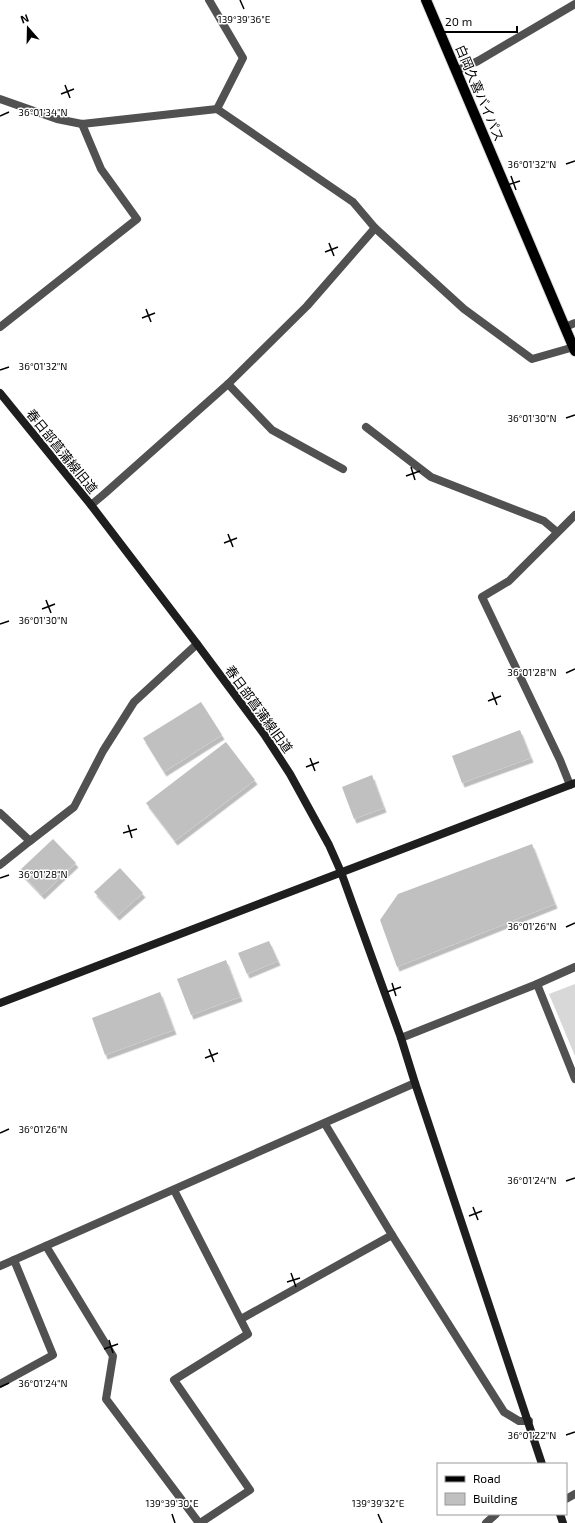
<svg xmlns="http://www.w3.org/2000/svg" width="575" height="1523" font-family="'Exo 2','Noto Sans JP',sans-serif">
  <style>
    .green { fill: #d8d8d8 }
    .building { fill: #c0c0c0; filter: url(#shadow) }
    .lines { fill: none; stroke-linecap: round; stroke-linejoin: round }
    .primary-casing { stroke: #dbdbdb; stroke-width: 12 }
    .lane { stroke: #515151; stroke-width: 8 }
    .street { stroke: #515151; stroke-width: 8 }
    .secondary { stroke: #1e1e1e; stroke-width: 8 }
    .primary { stroke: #000; stroke-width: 10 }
    .ticks { fill: none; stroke: #000; stroke-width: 1.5 }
    .labels { text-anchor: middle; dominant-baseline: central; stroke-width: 3; stroke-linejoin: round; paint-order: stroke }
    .street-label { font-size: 13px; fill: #000; stroke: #fff }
    .ticks-label { font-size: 10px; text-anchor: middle; fill: #000; stroke: #fff; stroke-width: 3; stroke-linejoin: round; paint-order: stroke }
  </style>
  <defs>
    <filter id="shadow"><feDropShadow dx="2.5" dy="4.5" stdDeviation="0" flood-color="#0004"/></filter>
  </defs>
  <rect width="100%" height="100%" fill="#fff"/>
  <polygon class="green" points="575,984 575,1056 549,994"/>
  <g class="building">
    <polygon points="201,702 222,735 164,772 143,738"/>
    <polygon points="520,730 531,758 462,783 452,756"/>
    <polygon points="226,742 255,780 175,841 146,803"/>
    <polygon points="372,775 384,808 354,819 342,787"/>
    <polygon points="53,839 76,863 42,895 19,871"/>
    <polygon points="532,844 555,904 397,967 380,920 398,894"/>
    <polygon points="120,868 143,893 117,916 94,892"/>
    <polygon points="269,941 278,961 247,974 238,953"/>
    <polygon points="226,960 240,997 191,1015 177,979"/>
    <polygon points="160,992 174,1030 105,1055 92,1018"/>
  </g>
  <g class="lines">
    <defs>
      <polyline id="primary" points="426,0 575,351"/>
    </defs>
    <use href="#primary" class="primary-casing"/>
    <polyline class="lane" points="241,1319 392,1235"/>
    <g class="street">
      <polyline points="209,0 243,58 217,109 353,202 375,228 464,309 532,359 574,347"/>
      <polyline points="456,71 478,61 575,4"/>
      <polyline points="0,99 57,119 82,124 217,109"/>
      <polyline points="0,327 137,219 101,169 82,124"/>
      <polyline points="565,327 575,323"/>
      <polyline points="228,384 272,430 343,469"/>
      <polyline points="366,427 431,477 544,521 557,532"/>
      <polyline points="91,505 103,495 228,384 307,306 375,228"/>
      <polyline points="570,785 560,760 482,597 509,581 575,515"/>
      <polyline points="0,813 30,841 74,807 103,751 134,702 197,644"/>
      <polyline points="0,865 30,841"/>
      <polyline points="537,984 575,1079"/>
      <polyline points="401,1038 537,984 575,967"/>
      <polyline points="325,1124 392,1235 504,1412 519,1421 529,1421"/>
      <polyline points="174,1190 248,1334 174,1380 250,1490 200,1523"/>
      <polyline points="46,1246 113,1356 106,1399 199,1523"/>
      <polyline points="0,1266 415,1083"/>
      <polyline points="0,1384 53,1355 14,1260"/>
      <polyline points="566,1499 575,1494"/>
      <polyline points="486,1523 496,1514"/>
    </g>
    <g class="secondary">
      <polyline points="0,393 91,505 197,644 264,734 290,774 329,845 341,872 401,1038 415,1083 542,1464"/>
      <polyline points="0,1003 575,783"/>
      <polyline points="560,1514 563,1523"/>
    </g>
    <use href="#primary" class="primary"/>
  </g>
  <path class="ticks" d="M240 0 244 9M65 85 70 98M61 94 74 89M0 116 9 112M566 164 575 161M511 176 516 190M507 185 520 181M329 243 334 256M325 252 338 247M146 309 151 322M142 318 155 313M0 370 9 367M566 418 575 415M411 467 415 480M406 476 420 471M228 534 233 547M224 543 237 538M46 600 51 613M42 609 55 604M0 624 9 621M566 673 575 669M492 692 497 705M488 701 501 696M310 758 315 771M306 767 319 762M128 825 132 838M123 833 137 829M0 878 9 875M566 927 575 923M392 983 396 996M387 992 401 987M209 1049 214 1062M205 1058 218 1053M0 1133 9 1129M566 1181 575 1178M473 1207 478 1220M469 1216 482 1211M291 1273 296 1287M287 1282 300 1278M109 1340 113 1353M104 1349 118 1344M0 1387 9 1383M566 1435 575 1432M172 1514 175 1523M378 1514 382 1523"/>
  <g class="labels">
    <g class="street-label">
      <text transform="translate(480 93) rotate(67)">白岡久喜バイパス</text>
      <text transform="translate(62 451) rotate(51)">春日部菖蒲線旧道</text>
      <text transform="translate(259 709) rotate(54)">春日部菖蒲線旧道</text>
    </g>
  </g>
  <g class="ticks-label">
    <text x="244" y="23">139°39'36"E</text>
    <text x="43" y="116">36°01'34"N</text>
    <text x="532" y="168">36°01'32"N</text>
    <text x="43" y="370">36°01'32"N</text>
    <text x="532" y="422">36°01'30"N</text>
    <text x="43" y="624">36°01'30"N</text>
    <text x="532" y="676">36°01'28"N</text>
    <text x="43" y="878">36°01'28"N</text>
    <text x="532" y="930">36°01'26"N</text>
    <text x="43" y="1133">36°01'26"N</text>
    <text x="532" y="1184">36°01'24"N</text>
    <text x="43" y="1387">36°01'24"N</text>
    <text x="532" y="1439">36°01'22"N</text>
    <text x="172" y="1507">139°39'30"E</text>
    <text x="378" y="1507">139°39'32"E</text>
  </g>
  <rect x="437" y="1463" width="130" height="52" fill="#ffffff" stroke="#999999"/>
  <rect x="445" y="1476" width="20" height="6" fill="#000000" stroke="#999999"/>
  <text x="473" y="1483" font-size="12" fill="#000000">Road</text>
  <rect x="445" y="1493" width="20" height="12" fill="#c0c0c0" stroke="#999999"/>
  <text x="473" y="1503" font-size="12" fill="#000000">Building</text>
  <g transform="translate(28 28) rotate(340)" stroke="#ffffff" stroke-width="3" paint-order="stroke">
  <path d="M0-3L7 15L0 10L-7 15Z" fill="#000000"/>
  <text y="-6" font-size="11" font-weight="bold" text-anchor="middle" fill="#000000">N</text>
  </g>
  <path d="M439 26v6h78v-6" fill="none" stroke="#000000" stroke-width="2"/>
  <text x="445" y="26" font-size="12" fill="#000000" stroke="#ffffff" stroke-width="3" paint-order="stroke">20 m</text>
</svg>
